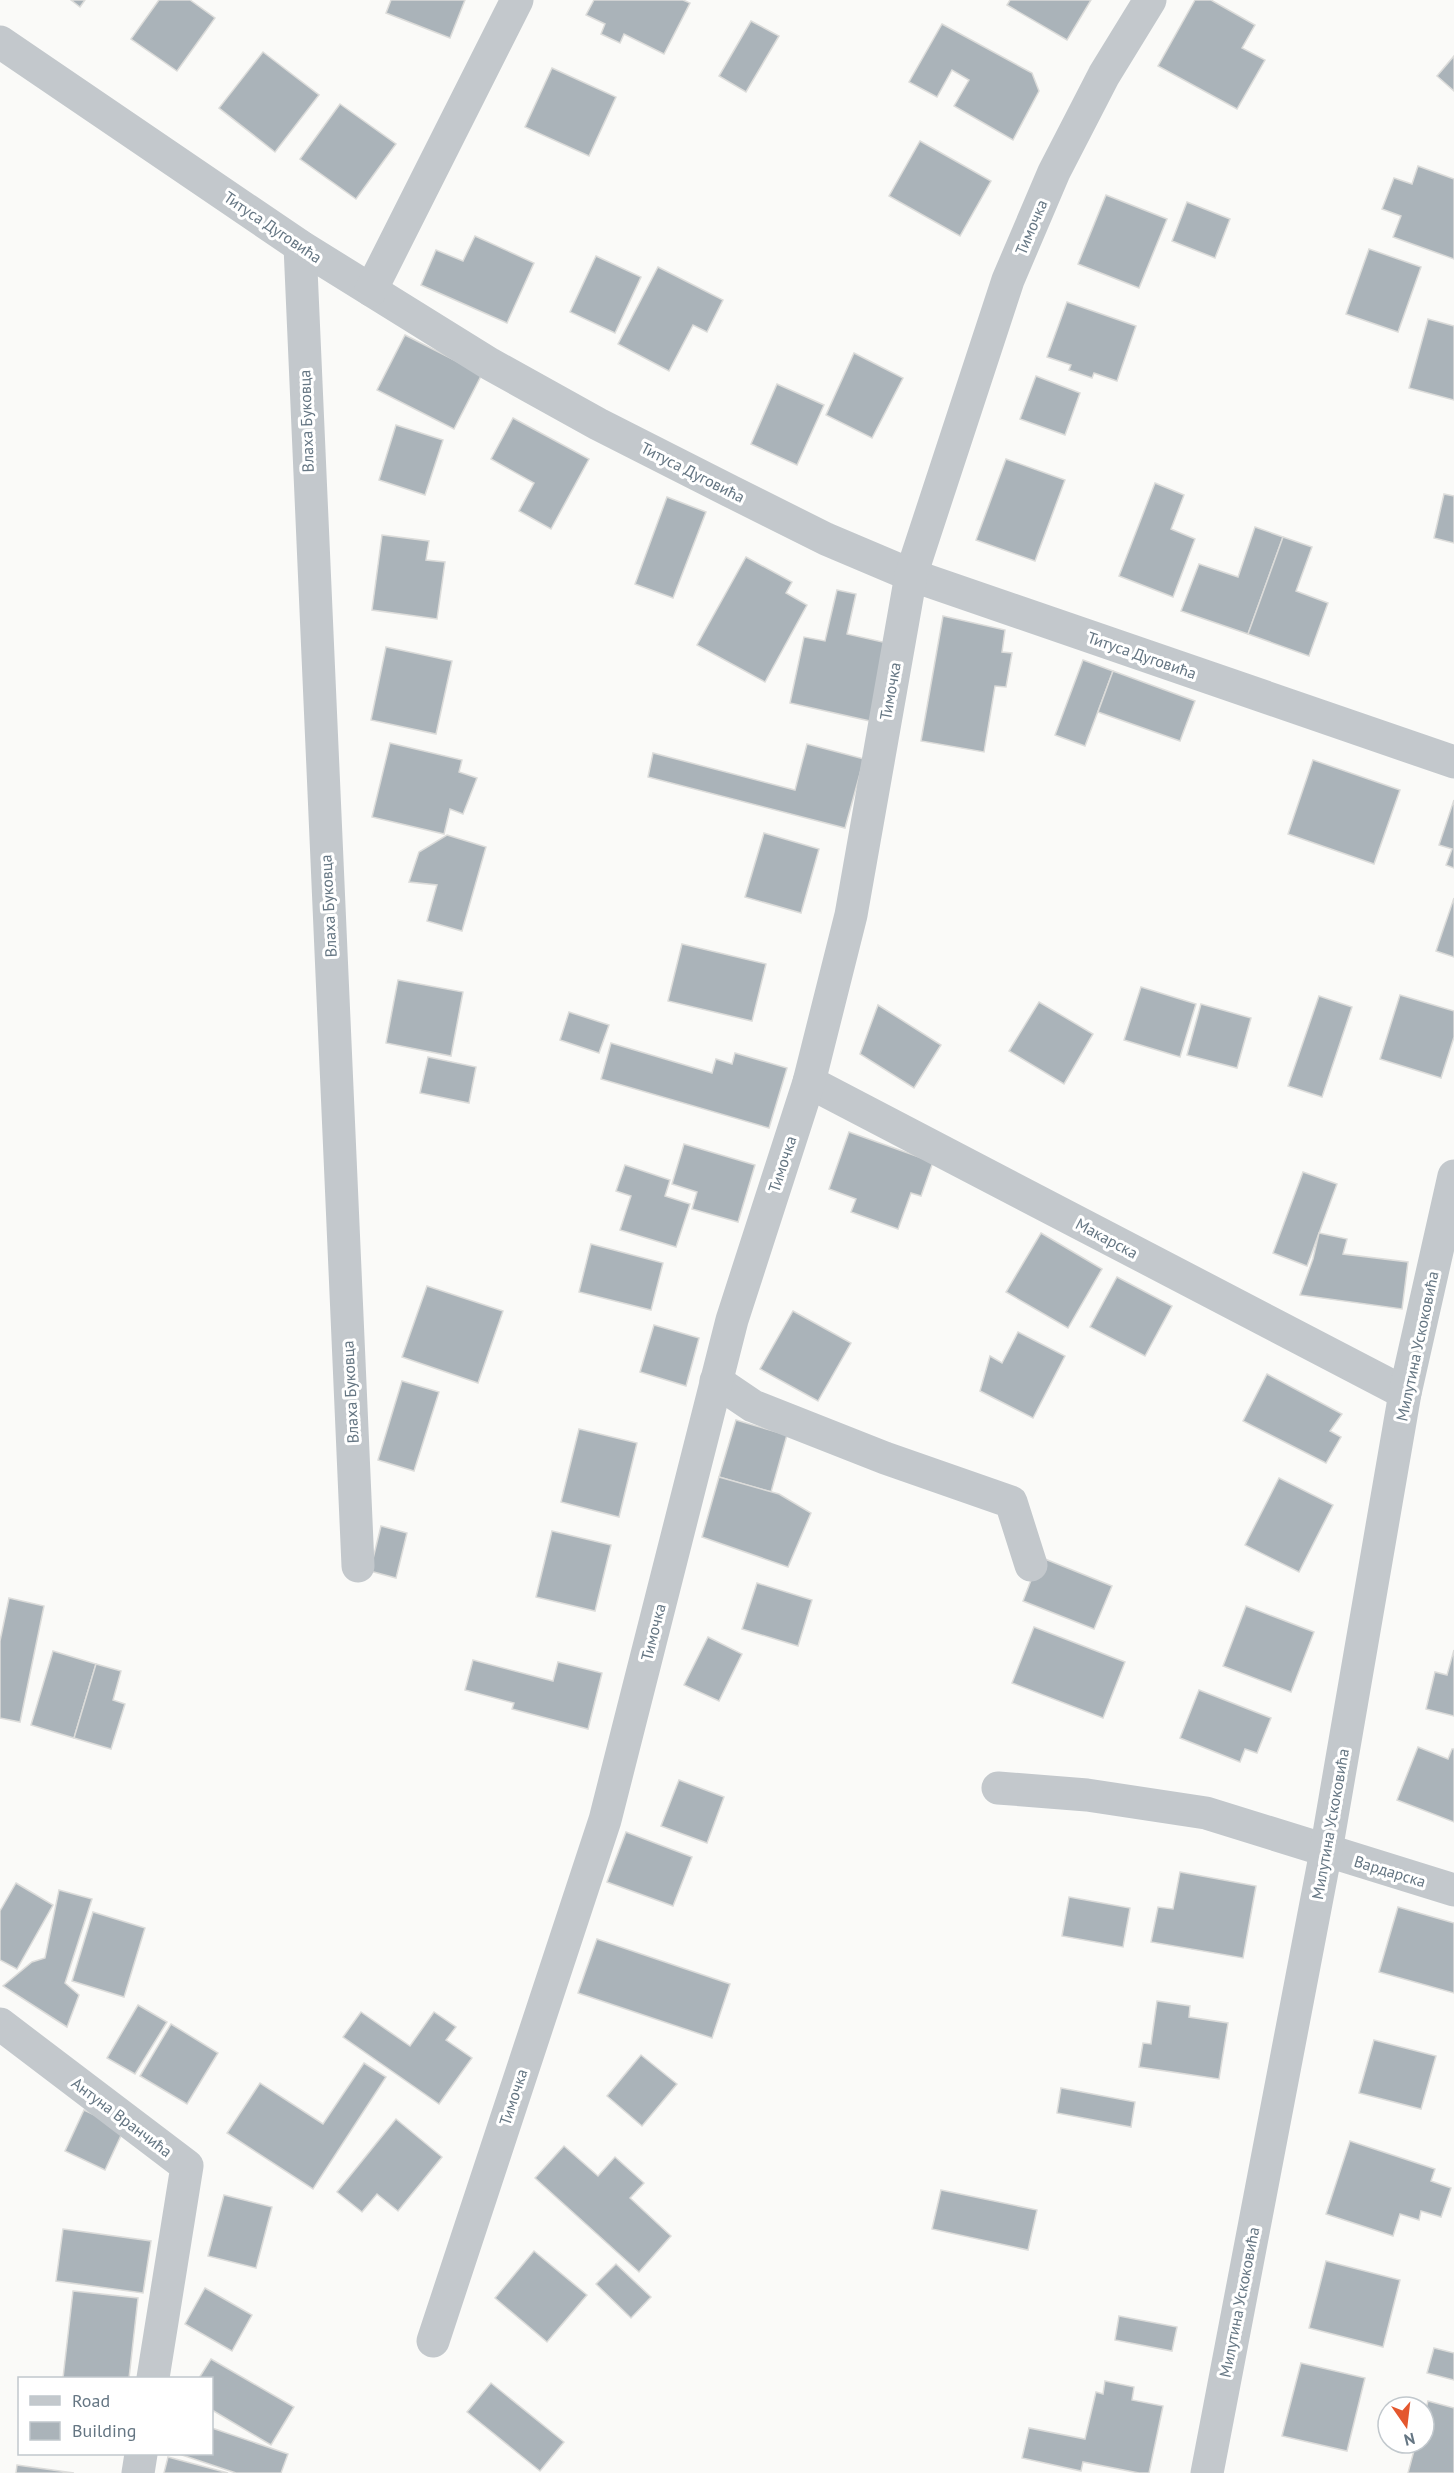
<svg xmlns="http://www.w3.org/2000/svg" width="1454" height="2473" font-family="'PT Sans',sans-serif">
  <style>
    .building { fill: #aab3b9; stroke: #dcdcda; stroke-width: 1.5 }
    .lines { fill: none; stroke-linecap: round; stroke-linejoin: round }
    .minor { stroke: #c3c8cc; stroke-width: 33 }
    .labels { text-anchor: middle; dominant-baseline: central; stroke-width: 6; stroke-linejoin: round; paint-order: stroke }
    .street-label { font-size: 16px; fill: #657683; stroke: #fff }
  </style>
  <rect width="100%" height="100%" fill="#fafaf8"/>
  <g class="building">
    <polygon points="71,0 85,0 80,7"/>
    <polygon points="159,0 190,0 215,18 177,71 131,39"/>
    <polygon points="391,0 465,0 450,38 386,13"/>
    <polygon points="594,0 683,0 690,3 664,54 624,34 620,43 601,34 605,24 586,15"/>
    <polygon points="1010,0 1091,0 1067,40 1007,5"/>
    <polygon points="1195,0 1211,0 1255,25 1242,48 1265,60 1237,109 1158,66"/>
    <polygon points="751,21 779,36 746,92 719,76"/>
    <polygon points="942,24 1032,73 1039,91 1013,140 954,106 969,80 952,70 937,97 909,82"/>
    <polygon points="263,52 319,95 275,152 219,108"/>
    <polygon points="1454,56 1454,91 1437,76"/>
    <polygon points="552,68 616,97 589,156 525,127"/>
    <polygon points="340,104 396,144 356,199 300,159"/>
    <polygon points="920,141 991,181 960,236 889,196"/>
    <polygon points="1418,166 1454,179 1454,259 1393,237 1401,216 1382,209 1394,178 1412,184"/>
    <polygon points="1106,195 1167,219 1139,288 1078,264"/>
    <polygon points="1187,202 1230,219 1215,258 1172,241"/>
    <polygon points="475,236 534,263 507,323 421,285 436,250 463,261"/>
    <polygon points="1369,249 1421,267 1398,332 1346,314"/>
    <polygon points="596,256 641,277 615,333 570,312"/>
    <polygon points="658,267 723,300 707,332 693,325 669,371 618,344"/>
    <polygon points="1067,302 1136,326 1117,381 1094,373 1092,378 1069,370 1071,365 1047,357"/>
    <polygon points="1428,319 1454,326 1454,400 1409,388"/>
    <polygon points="405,335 482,374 454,429 377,390"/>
    <polygon points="854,353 903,378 872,438 826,415"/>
    <polygon points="1036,376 1080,393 1065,435 1020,419"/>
    <polygon points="777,384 824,405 797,465 751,444"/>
    <polygon points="513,418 589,459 551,529 519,511 534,483 491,459"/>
    <polygon points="396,425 443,440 425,495 379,480"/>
    <polygon points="1006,459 1065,480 1035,561 976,540"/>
    <polygon points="1155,483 1184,495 1171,529 1195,539 1173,597 1119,576"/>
    <polygon points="1444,494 1454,496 1454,543 1434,538"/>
    <polygon points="667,497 706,512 673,598 635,584"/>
    <polygon points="1255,527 1283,537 1248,634 1181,611 1199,564 1238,577"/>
    <polygon points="382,535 429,541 426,560 445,562 437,619 372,610"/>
    <polygon points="1283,537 1312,547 1296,591 1328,603 1309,656 1248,634"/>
    <polygon points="746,557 792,582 786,593 807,605 765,682 697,645"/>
    <polygon points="837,590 856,594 847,634 887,643 870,721 790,703 804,637 825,641"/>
    <polygon points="943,616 1005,630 1002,652 1012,653 1006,687 995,686 984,752 921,741"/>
    <polygon points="386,647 452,661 436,734 371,720"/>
    <polygon points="1083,660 1113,671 1085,746 1055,735"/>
    <polygon points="1113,671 1195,701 1180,741 1098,712"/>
    <polygon points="390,743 462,760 459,772 477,778 463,814 450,809 444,834 372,817"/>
    <polygon points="807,744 864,759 845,828 648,777 653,753 795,790"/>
    <polygon points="1313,760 1400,790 1374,864 1288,834"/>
    <polygon points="1454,800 1454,868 1446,865 1452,849 1439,845"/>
    <polygon points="764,833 819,849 801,913 745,897"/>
    <polygon points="447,835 486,847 462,931 427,921 437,885 409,882 419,852"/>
    <polygon points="1454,898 1454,957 1436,951"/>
    <polygon points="682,944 766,964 752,1021 668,1001"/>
    <polygon points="398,980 463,992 451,1056 386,1043"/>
    <polygon points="1141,987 1196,1004 1180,1057 1124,1040"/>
    <polygon points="1400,995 1454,1011 1454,1037 1441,1078 1380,1059"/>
    <polygon points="1319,996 1352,1007 1322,1097 1288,1086"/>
    <polygon points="1039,1002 1093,1034 1064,1084 1009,1051"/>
    <polygon points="1201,1004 1251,1018 1237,1068 1187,1055"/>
    <polygon points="878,1005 941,1045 914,1088 860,1054"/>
    <polygon points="569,1012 609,1025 599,1053 560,1040"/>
    <polygon points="611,1043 712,1073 716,1059 732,1064 735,1053 787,1068 769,1128 601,1079"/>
    <polygon points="428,1057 476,1067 469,1103 420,1093"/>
    <polygon points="849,1132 933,1162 921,1196 911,1193 898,1229 851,1212 856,1199 829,1189"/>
    <polygon points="684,1144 755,1165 738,1222 692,1209 697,1192 672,1184"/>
    <polygon points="625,1165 670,1180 665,1196 690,1204 676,1247 620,1230 631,1196 616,1191"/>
    <polygon points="1303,1172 1337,1184 1307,1266 1273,1253"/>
    <polygon points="1041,1233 1102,1269 1068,1328 1006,1292"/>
    <polygon points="1319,1233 1347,1239 1343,1254 1408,1262 1402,1309 1300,1295 1313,1259"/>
    <polygon points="591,1244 663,1263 651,1310 579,1292"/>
    <polygon points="1117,1277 1172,1306 1145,1356 1090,1327"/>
    <polygon points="427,1286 503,1311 478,1383 402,1357"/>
    <polygon points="793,1311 851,1343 818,1401 760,1369"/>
    <polygon points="654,1325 699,1338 686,1386 640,1372"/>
    <polygon points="1018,1332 1065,1356 1033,1418 980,1391 990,1356 1002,1363"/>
    <polygon points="1267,1374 1342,1414 1330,1431 1341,1437 1326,1463 1243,1421"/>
    <polygon points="402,1381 439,1392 414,1471 378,1460"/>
    <polygon points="736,1420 787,1435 771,1492 719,1477"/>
    <polygon points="579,1429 637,1443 619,1517 561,1502"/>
    <polygon points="719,1477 779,1494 811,1513 788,1567 702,1537"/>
    <polygon points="1279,1478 1333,1505 1299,1572 1245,1545"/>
    <polygon points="381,1526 407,1533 396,1578 370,1571"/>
    <polygon points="552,1531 611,1545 595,1611 536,1597"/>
    <polygon points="1040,1557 1112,1586 1094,1629 1023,1601"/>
    <polygon points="757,1583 812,1600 798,1646 742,1629"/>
    <polygon points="9,1598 44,1606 20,1722 0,1718 0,1641"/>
    <polygon points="1246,1606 1314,1632 1291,1692 1223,1666"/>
    <polygon points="1034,1627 1125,1662 1103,1718 1012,1683"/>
    <polygon points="708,1637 742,1654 719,1701 684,1685"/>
    <polygon points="1454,1650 1454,1716 1426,1709 1435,1672 1447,1675"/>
    <polygon points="53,1651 96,1664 74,1738 31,1725"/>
    <polygon points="473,1660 553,1681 558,1662 602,1673 588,1729 512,1709 514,1703 465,1690"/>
    <polygon points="96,1664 121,1671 113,1700 125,1704 111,1749 74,1738"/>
    <polygon points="1199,1690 1271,1718 1257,1753 1245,1749 1240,1762 1180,1738"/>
    <polygon points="1418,1747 1448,1759 1452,1749 1454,1749 1454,1822 1397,1800"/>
    <polygon points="679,1780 724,1797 707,1843 661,1826"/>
    <polygon points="626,1832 692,1857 673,1906 607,1882"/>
    <polygon points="1180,1872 1256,1886 1243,1958 1151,1942 1158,1907 1173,1909"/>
    <polygon points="16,1883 53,1905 17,1969 0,1960 0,1911"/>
    <polygon points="59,1890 92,1899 65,1983 79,1995 67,2027 3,1986 32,1962 45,1958"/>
    <polygon points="1069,1897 1130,1908 1123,1947 1062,1936"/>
    <polygon points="1398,1907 1454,1923 1454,1993 1379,1972"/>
    <polygon points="93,1912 145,1928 124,1997 72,1981"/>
    <polygon points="597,1939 730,1984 712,2038 578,1993"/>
    <polygon points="1157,2001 1190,2006 1189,2017 1228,2023 1219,2079 1139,2067 1143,2043 1151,2044"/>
    <polygon points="138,2005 167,2022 135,2074 107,2058"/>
    <polygon points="361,2012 410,2046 434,2012 456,2027 446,2040 472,2058 439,2104 343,2037"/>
    <polygon points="171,2024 218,2053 187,2104 140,2076"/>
    <polygon points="1374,2040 1436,2056 1421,2109 1359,2093"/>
    <polygon points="641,2055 677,2084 642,2126 607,2096"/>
    <polygon points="364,2063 386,2077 313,2189 227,2133 260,2083 323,2124"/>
    <polygon points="1061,2088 1135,2102 1131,2127 1057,2113"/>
    <polygon points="84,2110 124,2129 105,2170 65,2151"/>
    <polygon points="396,2119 442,2157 398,2211 377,2194 362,2212 337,2192"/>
    <polygon points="1350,2141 1435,2169 1431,2181 1451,2188 1441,2217 1421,2211 1419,2220 1400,2214 1393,2236 1326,2214"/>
    <polygon points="564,2146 598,2176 615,2157 644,2183 630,2198 671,2236 639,2272 535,2178"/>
    <polygon points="941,2190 1037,2210 1028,2250 932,2229"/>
    <polygon points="224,2195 272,2207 256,2268 208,2256"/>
    <polygon points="63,2229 151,2241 143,2293 56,2281"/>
    <polygon points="534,2251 587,2295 547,2342 495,2298"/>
    <polygon points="1326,2261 1400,2280 1383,2347 1309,2328"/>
    <polygon points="616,2264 651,2297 631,2318 596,2284"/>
    <polygon points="205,2288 252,2315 232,2351 185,2324"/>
    <polygon points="73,2291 138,2298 129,2378 63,2378"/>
    <polygon points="1119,2316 1177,2327 1172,2351 1115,2340"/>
    <polygon points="1434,2348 1454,2353 1454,2380 1427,2373"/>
    <polygon points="211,2359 294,2407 271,2445 212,2410 212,2378 199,2378"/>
    <polygon points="1301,2363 1365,2378 1347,2451 1282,2436"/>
    <polygon points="1105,2381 1134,2387 1132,2400 1163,2406 1149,2473 1139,2473 1083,2462 1081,2471 1022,2458 1029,2428 1085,2439 1096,2392 1103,2394"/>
    <polygon points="491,2383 564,2442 540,2471 467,2412"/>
    <polygon points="1428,2401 1454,2408 1454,2473 1408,2473 1416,2443 1424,2443 1424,2416"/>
    <polygon points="212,2428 288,2454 281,2473 236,2473 179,2454 212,2454"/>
    <polygon points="168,2457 228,2473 164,2473"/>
    <polygon points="17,2465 74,2473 16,2473"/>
  </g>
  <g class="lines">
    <g class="minor">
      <polyline points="0,42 300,246 490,364 598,424 730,491 826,539 911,575 1454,762"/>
      <polyline points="300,246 358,1566"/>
      <polyline points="371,290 517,0"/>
      <polyline points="809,1082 1405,1393"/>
      <polyline points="716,1381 753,1406 885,1458 1011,1502 1031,1565"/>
      <polyline points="998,1788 1087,1795 1206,1813 1454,1890"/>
      <polyline points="0,2024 187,2166 153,2378"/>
      <polyline points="433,2341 605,1820 732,1320 809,1082 851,915 911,575 1008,280 1054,172 1104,75 1150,0"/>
      <polyline points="138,2473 141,2454"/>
      <polyline points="1207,2473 1326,1851 1405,1393 1454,1176"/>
    </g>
  </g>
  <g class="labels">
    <g class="street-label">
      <text transform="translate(273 227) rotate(34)">Титуса Дуговића</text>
      <text transform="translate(1031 227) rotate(-67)">Тимочка</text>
      <text transform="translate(306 421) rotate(-92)">Влаха Буковца</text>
      <text transform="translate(693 472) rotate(27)">Титуса Дуговића</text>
      <text transform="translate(1142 655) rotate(19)">Титуса Дуговића</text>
      <text transform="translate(890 691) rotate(-80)">Тимочка</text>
      <text transform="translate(328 906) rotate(-93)">Влаха Буковца</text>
      <text transform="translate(782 1164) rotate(-72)">Тимочка</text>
      <text transform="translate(1107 1238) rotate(28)">Макарска</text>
      <text transform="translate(1417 1346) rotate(-78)">Милутина Ускоковића</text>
      <text transform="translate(350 1392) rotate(-93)">Влаха Буковца</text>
      <text transform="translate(653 1632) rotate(-76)">Тимочка</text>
      <text transform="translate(1330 1824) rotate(-80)">Милутина Ускоковића</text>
      <text transform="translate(1390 1871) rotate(17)">Вардарска</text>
      <text transform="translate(513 2097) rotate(-72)">Тимочка</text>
      <text transform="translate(122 2117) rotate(37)">Антуна Вранчића</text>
      <text transform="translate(1239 2302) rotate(-79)">Милутина Ускоковића</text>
    </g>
  </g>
  <rect x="18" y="2377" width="195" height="78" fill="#ffffff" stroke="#c1c8cd" stroke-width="1.5"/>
  <rect x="30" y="2396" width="30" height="9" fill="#c3c8cc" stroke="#c1c8cd" stroke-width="1.5"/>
  <text x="72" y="2407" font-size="18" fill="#657683">Road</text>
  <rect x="30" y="2422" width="30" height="18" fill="#aab3b9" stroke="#c1c8cd" stroke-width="1.5"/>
  <text x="72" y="2437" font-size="18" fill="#657683">Building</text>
  <g transform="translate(1406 2425) rotate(166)"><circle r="28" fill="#ffffff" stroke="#c1c8cd" stroke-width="1.5"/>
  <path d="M0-4.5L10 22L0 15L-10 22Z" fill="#e4572e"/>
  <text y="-9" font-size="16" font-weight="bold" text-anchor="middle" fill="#657683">N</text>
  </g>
</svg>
